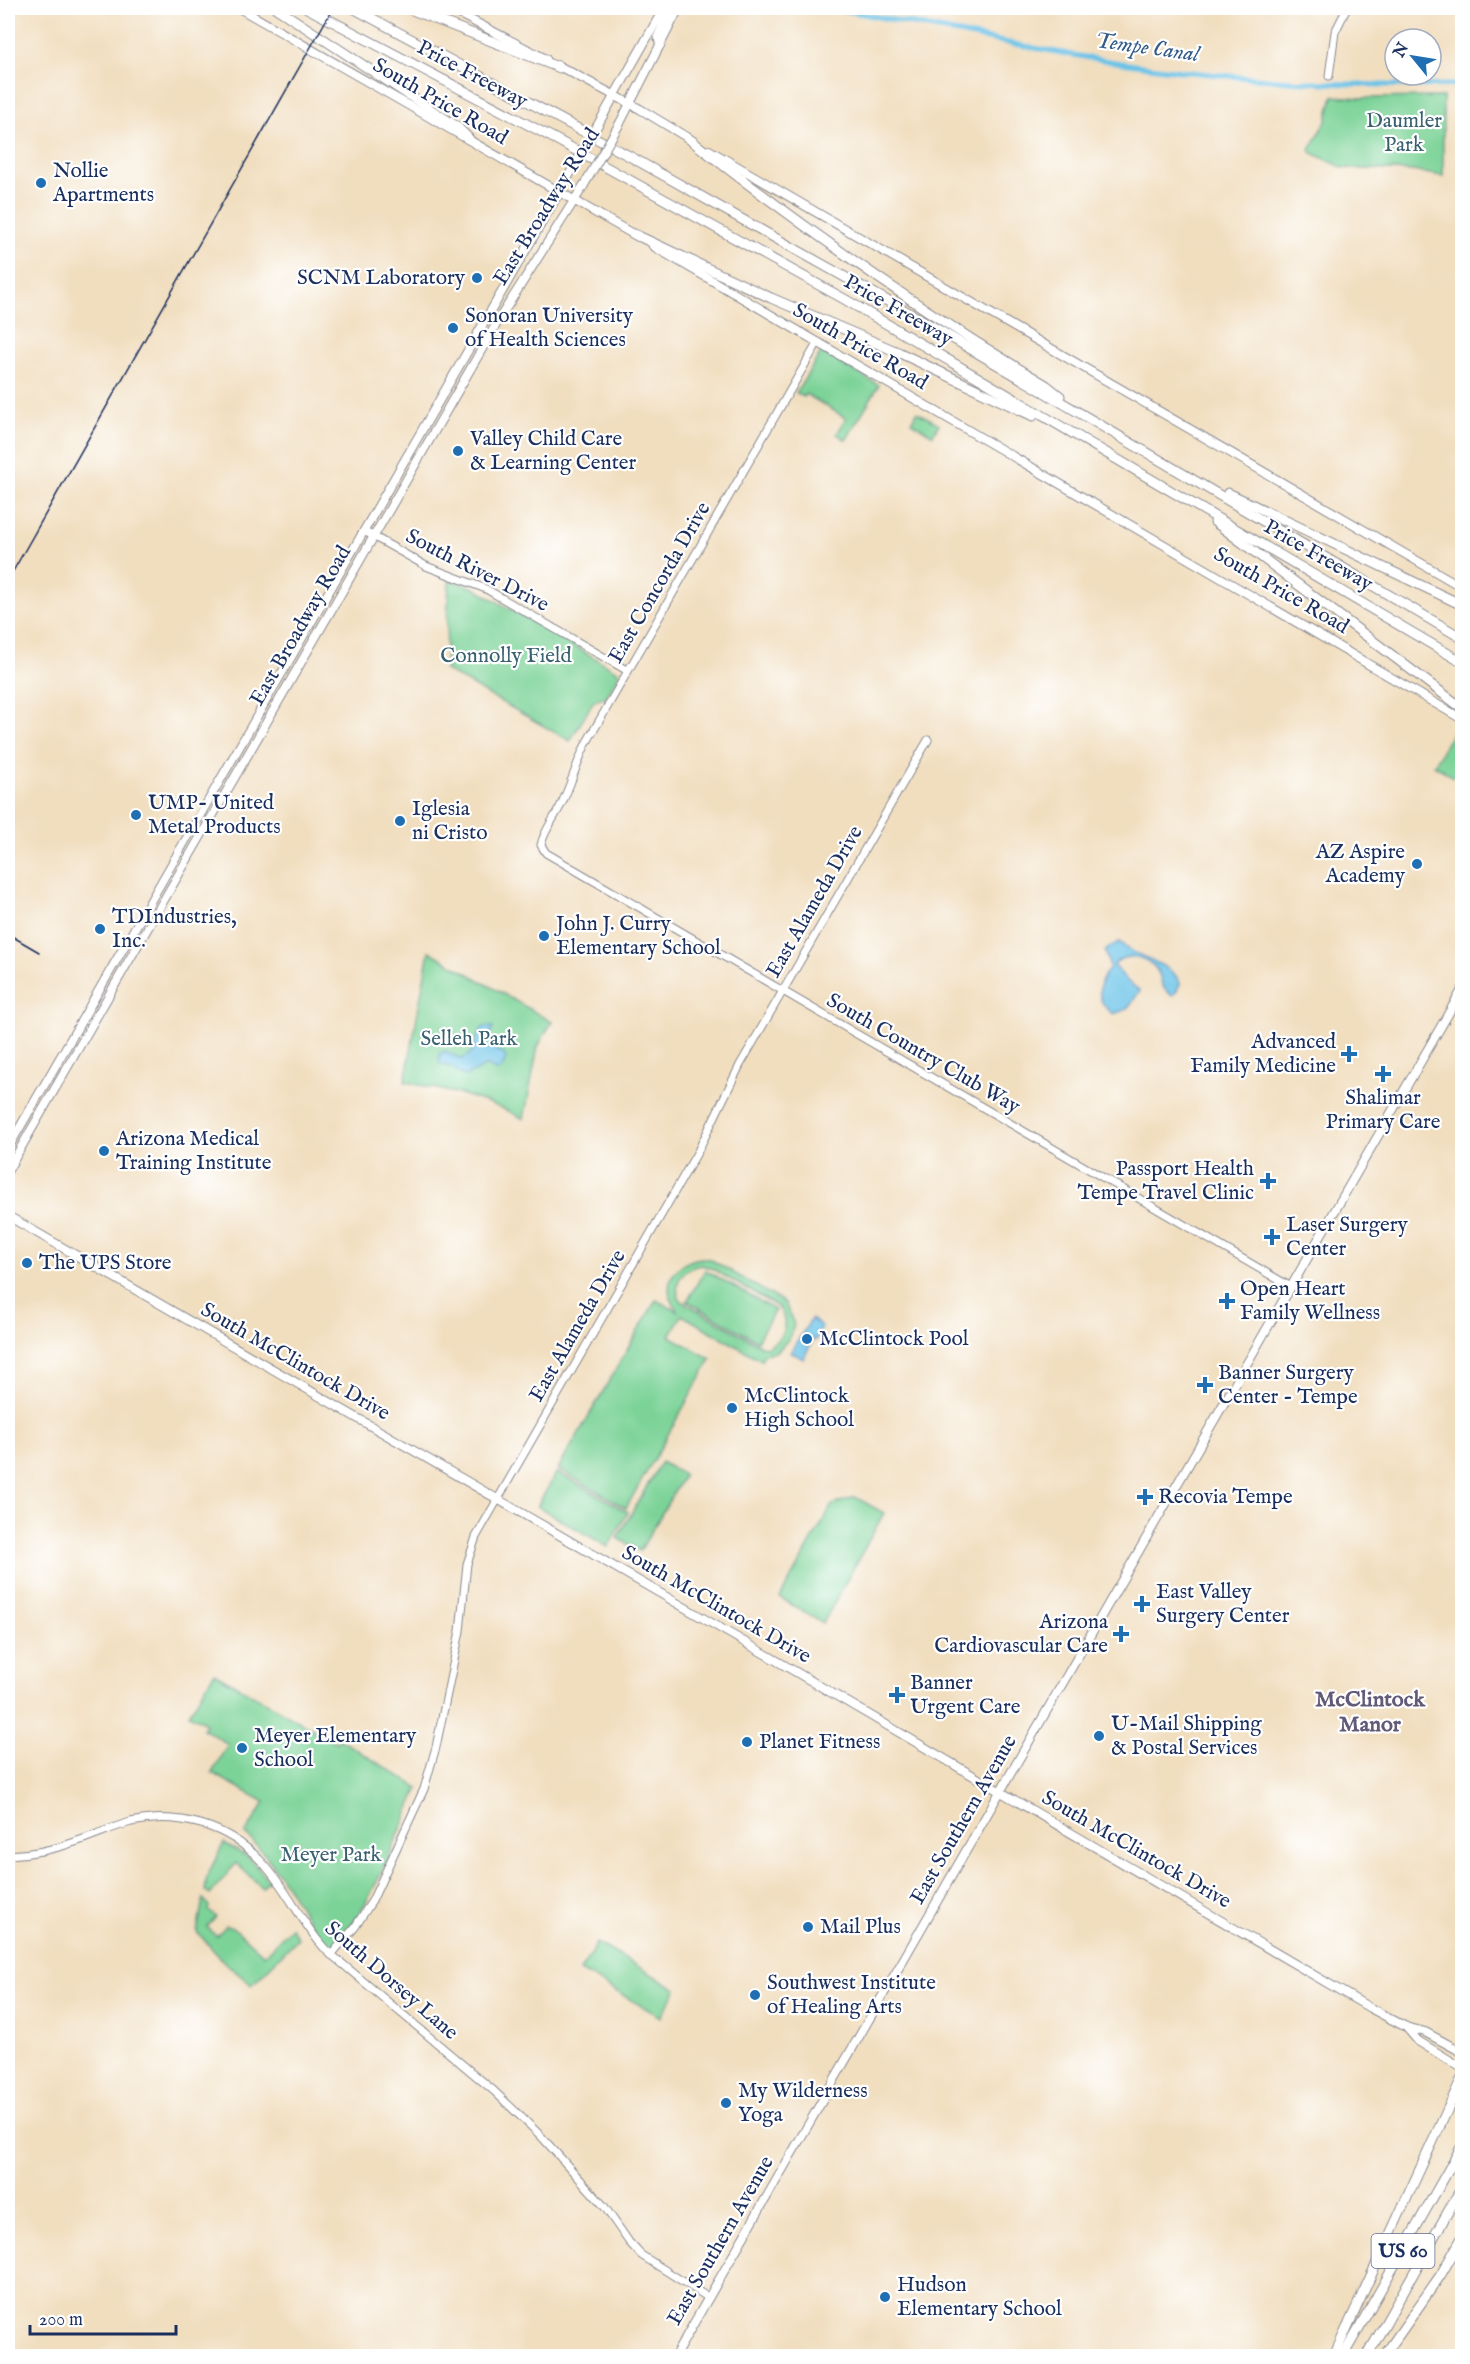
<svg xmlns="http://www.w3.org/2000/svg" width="1470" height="2364" font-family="'IM FELL English',serif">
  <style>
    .green { fill: #7bd397; stroke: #4b817a; stroke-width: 1.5; fill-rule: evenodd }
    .water { fill: #6ac3e8; stroke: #4279a3; stroke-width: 1.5 }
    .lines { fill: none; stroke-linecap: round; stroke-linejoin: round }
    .canal { stroke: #6ac3e8; stroke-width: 5 }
    .tertiary-casing { stroke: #86868e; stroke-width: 9 }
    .secondary-casing { stroke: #86868e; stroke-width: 10 }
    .motorway-casing { stroke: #86868e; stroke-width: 11 }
    .tertiary { stroke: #fff; stroke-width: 7 }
    .secondary { stroke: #fff; stroke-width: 8 }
    .motorway { stroke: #fff; stroke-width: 9 }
    .rail { stroke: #1b2f5e; stroke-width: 1.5 }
    .secondary-bridge-casing { stroke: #86868e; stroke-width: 10; stroke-linecap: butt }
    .secondary-bridge { stroke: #fff; stroke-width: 8 }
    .poi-dot { fill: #1f6fb2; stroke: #fff; stroke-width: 2 }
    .labels { text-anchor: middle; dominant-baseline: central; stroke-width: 4.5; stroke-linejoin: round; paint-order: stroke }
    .shield { fill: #fff; stroke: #5f6d8e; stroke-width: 1.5 }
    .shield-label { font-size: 20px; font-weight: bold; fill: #1b2f5e }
    .street-label { font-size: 21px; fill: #1b2f5e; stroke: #fff }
    .park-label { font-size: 21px; fill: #38606f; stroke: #fff }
    .poi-label { font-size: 21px; fill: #1b2f5e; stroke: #fff; text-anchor: start }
    .water-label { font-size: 22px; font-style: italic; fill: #335b87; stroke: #fff }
    .neighbourhood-label { font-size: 22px; font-weight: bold; fill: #625a77; stroke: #fff }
  </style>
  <rect width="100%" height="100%" fill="#fff"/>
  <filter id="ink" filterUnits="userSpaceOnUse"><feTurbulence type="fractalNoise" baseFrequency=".0167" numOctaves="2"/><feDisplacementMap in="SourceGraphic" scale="12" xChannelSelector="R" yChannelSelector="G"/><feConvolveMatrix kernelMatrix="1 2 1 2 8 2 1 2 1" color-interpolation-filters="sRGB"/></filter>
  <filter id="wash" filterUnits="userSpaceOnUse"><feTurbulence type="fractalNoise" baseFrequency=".008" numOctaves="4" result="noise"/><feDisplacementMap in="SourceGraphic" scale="24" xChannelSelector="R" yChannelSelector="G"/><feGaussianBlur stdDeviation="1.35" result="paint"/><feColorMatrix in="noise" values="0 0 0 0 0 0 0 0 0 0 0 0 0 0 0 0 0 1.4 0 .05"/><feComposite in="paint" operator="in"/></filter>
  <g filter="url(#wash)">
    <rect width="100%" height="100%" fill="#f1debf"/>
    <g class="green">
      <polygon points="1333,96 1361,98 1443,97 1443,176 1413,171 1344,168 1312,153 1310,150 1327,119"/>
      <polygon points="821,352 879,385 846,440 837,434 846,418 806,394 804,397 796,393"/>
      <polygon points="917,412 939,424 933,435 911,422"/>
      <polygon points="449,580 472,587 619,672 620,674 605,699 600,698 593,702 570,741 445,670"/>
      <polygon points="1457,725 1462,728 1462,782 1434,765"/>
      <path d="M429 951 552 1022 538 1046 524 1119C486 1098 447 1091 405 1082Z"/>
      <path d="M701 1258 710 1259 785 1303 794 1324 791 1336 778 1351 764 1354 761 1360 682 1315 670 1336 711 1359 626 1508 558 1469 656 1300 677 1311C674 1305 669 1296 669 1289 669 1271 685 1260 701 1258ZM701 1265 711 1268 778 1307C790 1323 784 1338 767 1347L761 1346 680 1300C672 1282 683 1268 701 1265Z"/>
      <polygon points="705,1270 775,1310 757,1341 687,1301"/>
      <polygon points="661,1462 684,1475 640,1551 617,1538"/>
      <polygon points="557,1472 628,1512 608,1547 537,1506"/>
      <polygon points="855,1497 884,1513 823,1623 780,1598 832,1505"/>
      <path d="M214 1673 337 1743 339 1739 419 1788C397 1836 371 1910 333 1946H329C296 1911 281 1865 245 1834L265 1802 212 1773 228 1744 203 1729 206 1723 189 1714Z"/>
      <polygon points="224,1843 248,1857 269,1880 262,1888 236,1863 210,1895 205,1891 207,1876"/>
      <polygon points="203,1899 210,1906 209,1911 216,1917 207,1927 216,1936 226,1926 234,1928 264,1955 291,1927 298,1938 252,1985 224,1962 197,1932"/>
      <polygon points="597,1943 677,1989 661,2017 580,1971"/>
    </g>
    <g class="water">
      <path d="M1119 942C1122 943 1124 946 1126 948 1139 957 1177 966 1180 984L1175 994 1171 995C1157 984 1164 981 1157 970 1148 957 1124 951 1114 965L1127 981 1140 991 1127 1009 1114 1014C1095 1003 1096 983 1110 968L1105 952 1109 947Z"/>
      <path d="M484 1027H493L490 1034 489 1046 504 1054 506 1058 503 1067 497 1071 487 1065 466 1076 460 1074 454 1068 439 1063 440 1054 445 1051 461 1059C479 1054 472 1037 484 1027Z"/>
      <polygon points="811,1319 822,1326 816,1340 814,1339 803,1359 791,1352"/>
    </g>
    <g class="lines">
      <path class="canal" d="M832 8C951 30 1070 59 1190 72 1280 82 1372 87 1462 85"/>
    </g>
  </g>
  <g filter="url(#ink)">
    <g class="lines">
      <defs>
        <g id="tertiary">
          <polyline points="1329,76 1335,32 1347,8"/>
          <path d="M818 342 587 742C576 763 571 786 560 807 553 820 544 831 541 845L546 853 1291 1287"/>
          <polyline points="364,531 426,566 486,589 628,671"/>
          <path d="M8 1855C31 1854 53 1850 75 1842 94 1836 112 1827 131 1822 179 1811 228 1826 261 1861 287 1888 301 1923 326 1950L494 2091 540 2135 604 2206 629 2242 641 2255 709 2298"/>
          <polyline points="331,1955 355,1927 372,1901 424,1789 436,1747 460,1631 467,1564 476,1537 698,1151 740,1065 928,740"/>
        </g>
        <g id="secondary">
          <polyline points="239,8 638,237"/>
          <polyline points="448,8 546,59"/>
          <polyline points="660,45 658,36 671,8"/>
          <polyline points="557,65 640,109 693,141"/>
          <polyline points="604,114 664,8"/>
          <polyline points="620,123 679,8"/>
          <polyline points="709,150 1462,587"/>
          <polyline points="653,246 1462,719"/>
          <polyline points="8,1148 568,177"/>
          <polyline points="8,1170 501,316 584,185"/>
          <polyline points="8,1216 772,1658 1370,2008 1406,2027 1425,2032 1462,2052"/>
          <polyline points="1406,2027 1418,2041 1462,2068"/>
          <polyline points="675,2356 1462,990"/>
        </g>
        <g id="motorway">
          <polyline points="276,8 456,126 469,139"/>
          <polyline points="307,8 559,141 846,300 1462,662"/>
          <polyline points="353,8 631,157 925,322 1462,638"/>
          <polyline points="407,8 560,68"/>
          <path d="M688 138C802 227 921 311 1046 385L1060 396"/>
          <polyline points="634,234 771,298 900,353 1033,416"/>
          <polyline points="1228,493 1462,605"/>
          <polyline points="1215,522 1462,708"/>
          <polyline points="1334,2356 1462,2078"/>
          <polyline points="1343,2356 1462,2146"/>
          <polyline points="1367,2356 1462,2187"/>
          <polyline points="1384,2356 1440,2276 1462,2238"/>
        </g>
      </defs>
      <use href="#tertiary" class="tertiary-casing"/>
      <use href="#secondary" class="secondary-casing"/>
      <use href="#motorway" class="motorway-casing"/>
      <use href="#tertiary" class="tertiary"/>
      <use href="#secondary" class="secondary"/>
      <use href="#motorway" class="motorway"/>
      <g class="rail">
        <polyline points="8,580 333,8"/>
        <polyline points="8,934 39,952"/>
      </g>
      <defs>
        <g id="secondary-bridge">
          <polyline points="568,177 604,114"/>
          <polyline points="584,185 620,123"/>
        </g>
      </defs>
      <use href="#secondary-bridge" class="secondary-bridge-casing"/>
      <use href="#secondary-bridge" class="secondary-bridge"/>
    </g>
  </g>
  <g class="poi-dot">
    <circle cx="41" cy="183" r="6"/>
    <circle cx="477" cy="278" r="6"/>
    <circle cx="453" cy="328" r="6"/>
    <circle cx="458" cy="451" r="6"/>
    <circle cx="136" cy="815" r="6"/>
    <circle cx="400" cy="821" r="6"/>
    <circle cx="1417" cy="864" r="6"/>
    <circle cx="100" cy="929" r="6"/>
    <circle cx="544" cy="936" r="6"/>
    <path d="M1346 1045h6v6h6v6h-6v6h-6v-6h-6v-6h6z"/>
    <path d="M1380 1065h6v6h6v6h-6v6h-6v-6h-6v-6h6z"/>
    <circle cx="104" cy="1151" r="6"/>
    <path d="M1265 1172h6v6h6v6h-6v6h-6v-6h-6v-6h6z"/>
    <path d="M1269 1228h6v6h6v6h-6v6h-6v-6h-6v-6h6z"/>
    <circle cx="27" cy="1263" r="6"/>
    <path d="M1224 1292h6v6h6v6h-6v6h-6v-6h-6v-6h6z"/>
    <circle cx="807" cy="1339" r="6"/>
    <path d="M1202 1376h6v6h6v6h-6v6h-6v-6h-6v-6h6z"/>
    <circle cx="732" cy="1408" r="6"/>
    <path d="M1142 1488h6v6h6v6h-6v6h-6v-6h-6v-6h6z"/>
    <path d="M1139 1595h6v6h6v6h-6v6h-6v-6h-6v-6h6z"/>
    <path d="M1118 1625h6v6h6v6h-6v6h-6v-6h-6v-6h6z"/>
    <path d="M894 1686h6v6h6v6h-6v6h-6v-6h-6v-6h6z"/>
    <circle cx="1099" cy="1736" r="6"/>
    <circle cx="747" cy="1742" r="6"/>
    <circle cx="242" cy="1748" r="6"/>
    <circle cx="808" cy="1927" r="6"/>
    <circle cx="755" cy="1995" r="6"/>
    <circle cx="726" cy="2103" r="6"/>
    <circle cx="885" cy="2297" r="6"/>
  </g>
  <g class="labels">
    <rect class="shield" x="1371.5" y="2234" width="63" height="34" rx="4.5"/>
    <g class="shield-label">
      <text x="1403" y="2251">US 60</text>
    </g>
    <g class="street-label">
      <text transform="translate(472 75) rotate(28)">Price Freeway</text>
      <text transform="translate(440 102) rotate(30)">South Price Road</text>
      <text transform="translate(547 207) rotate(-58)">East Broadway Road</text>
      <text transform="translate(898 311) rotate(30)">Price Freeway</text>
      <text transform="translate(860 347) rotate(30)">South Price Road</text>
      <text transform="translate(1318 556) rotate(30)">Price Freeway</text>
      <text transform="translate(477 571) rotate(27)">South River Drive</text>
      <text transform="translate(660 583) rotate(-60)">East Concorda Drive</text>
      <text transform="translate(1281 591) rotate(30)">South Price Road</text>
      <text transform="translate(301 626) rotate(-60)">East Broadway Road</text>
      <text transform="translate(815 902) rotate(-60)">East Alameda Drive</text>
      <text transform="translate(923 1054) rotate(30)">South Country Club Way</text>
      <text transform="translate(578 1326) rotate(-60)">East Alameda Drive</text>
      <text transform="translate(295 1362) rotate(30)">South McClintock Drive</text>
      <text transform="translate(716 1605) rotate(30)">South McClintock Drive</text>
      <text transform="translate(964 1820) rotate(-60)">East Southern Avenue</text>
      <text transform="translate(1136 1850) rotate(30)">South McClintock Drive</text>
      <text transform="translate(391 1981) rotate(41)">South Dorsey Lane</text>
      <text transform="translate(721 2241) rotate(-60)">East Southern Avenue</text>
    </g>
    <g class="park-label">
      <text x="1404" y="121">Daumler<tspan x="1404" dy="24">Park</tspan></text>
      <text x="506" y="656">Connolly Field</text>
      <text x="469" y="1039">Selleh Park</text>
      <text x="331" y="1855">Meyer Park</text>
    </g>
    <g class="poi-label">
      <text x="53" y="171">Nollie<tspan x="53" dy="24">Apartments</tspan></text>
      <text x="465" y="278" text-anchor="end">SCNM Laboratory</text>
      <text x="465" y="316">Sonoran University<tspan x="465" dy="24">of Health Sciences</tspan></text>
      <text x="470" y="439">Valley Child Care<tspan x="470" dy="24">&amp; Learning Center</tspan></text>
      <text x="148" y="803">UMP- United<tspan x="148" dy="24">Metal Products</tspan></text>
      <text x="412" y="809">Iglesia<tspan x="412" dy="24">ni Cristo</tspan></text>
      <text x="1405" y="852" text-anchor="end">AZ Aspire<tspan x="1405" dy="24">Academy</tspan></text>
      <text x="112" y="917">TDIndustries,<tspan x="112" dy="24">Inc.</tspan></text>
      <text x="556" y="924">John J. Curry<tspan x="556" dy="24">Elementary School</tspan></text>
      <text x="1336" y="1042" text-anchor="end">Advanced<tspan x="1336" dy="24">Family Medicine</tspan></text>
      <text x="1383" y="1098" text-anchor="middle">Shalimar<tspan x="1383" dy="24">Primary Care</tspan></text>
      <text x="116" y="1139">Arizona Medical<tspan x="116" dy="24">Training Institute</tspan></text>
      <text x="1254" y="1169" text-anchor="end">Passport Health<tspan x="1254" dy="24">Tempe Travel Clinic</tspan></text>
      <text x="1286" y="1225">Laser Surgery<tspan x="1286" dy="24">Center</tspan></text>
      <text x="39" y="1263">The UPS Store</text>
      <text x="1240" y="1289">Open Heart<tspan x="1240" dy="24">Family Wellness</tspan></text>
      <text x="819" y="1339">McClintock Pool</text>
      <text x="1218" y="1373">Banner Surgery<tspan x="1218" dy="24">Center - Tempe</tspan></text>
      <text x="744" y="1396">McClintock<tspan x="744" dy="24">High School</tspan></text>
      <text x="1158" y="1497">Recovia Tempe</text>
      <text x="1156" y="1592">East Valley<tspan x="1156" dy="24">Surgery Center</tspan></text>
      <text x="1108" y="1622" text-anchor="end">Arizona<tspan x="1108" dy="24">Cardiovascular Care</tspan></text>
      <text x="910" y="1683">Banner<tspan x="910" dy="24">Urgent Care</tspan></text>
      <text x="1111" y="1724">U-Mail Shipping<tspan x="1111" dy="24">&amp; Postal Services</tspan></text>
      <text x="254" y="1736">Meyer Elementary<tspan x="254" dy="24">School</tspan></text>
      <text x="759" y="1742">Planet Fitness</text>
      <text x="820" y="1927">Mail Plus</text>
      <text x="767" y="1983">Southwest Institute<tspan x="767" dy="24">of Healing Arts</tspan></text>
      <text x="738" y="2091">My Wilderness<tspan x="738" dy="24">Yoga</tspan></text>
      <text x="897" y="2285">Hudson<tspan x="897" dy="24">Elementary School</tspan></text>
    </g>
    <g class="water-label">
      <text transform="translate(1147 48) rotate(8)">Tempe Canal</text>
    </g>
    <g class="neighbourhood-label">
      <text x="1370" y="1700">McClintock<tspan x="1370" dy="25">Manor</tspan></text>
    </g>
  </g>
  <rect width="1470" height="2364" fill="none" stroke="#fff" stroke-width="30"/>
  <g transform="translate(1413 57) rotate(300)"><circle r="28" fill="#ffffff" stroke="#a4acbf" stroke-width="1.5"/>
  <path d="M0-4.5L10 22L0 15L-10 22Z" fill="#1f6fb2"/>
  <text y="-9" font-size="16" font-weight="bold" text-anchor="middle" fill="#1b2f5e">N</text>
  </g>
  <path d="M30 2325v9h146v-9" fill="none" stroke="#1b2f5e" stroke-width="3"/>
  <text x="39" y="2325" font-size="18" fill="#1b2f5e" stroke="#ffffff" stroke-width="4.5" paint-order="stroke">200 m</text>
</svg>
